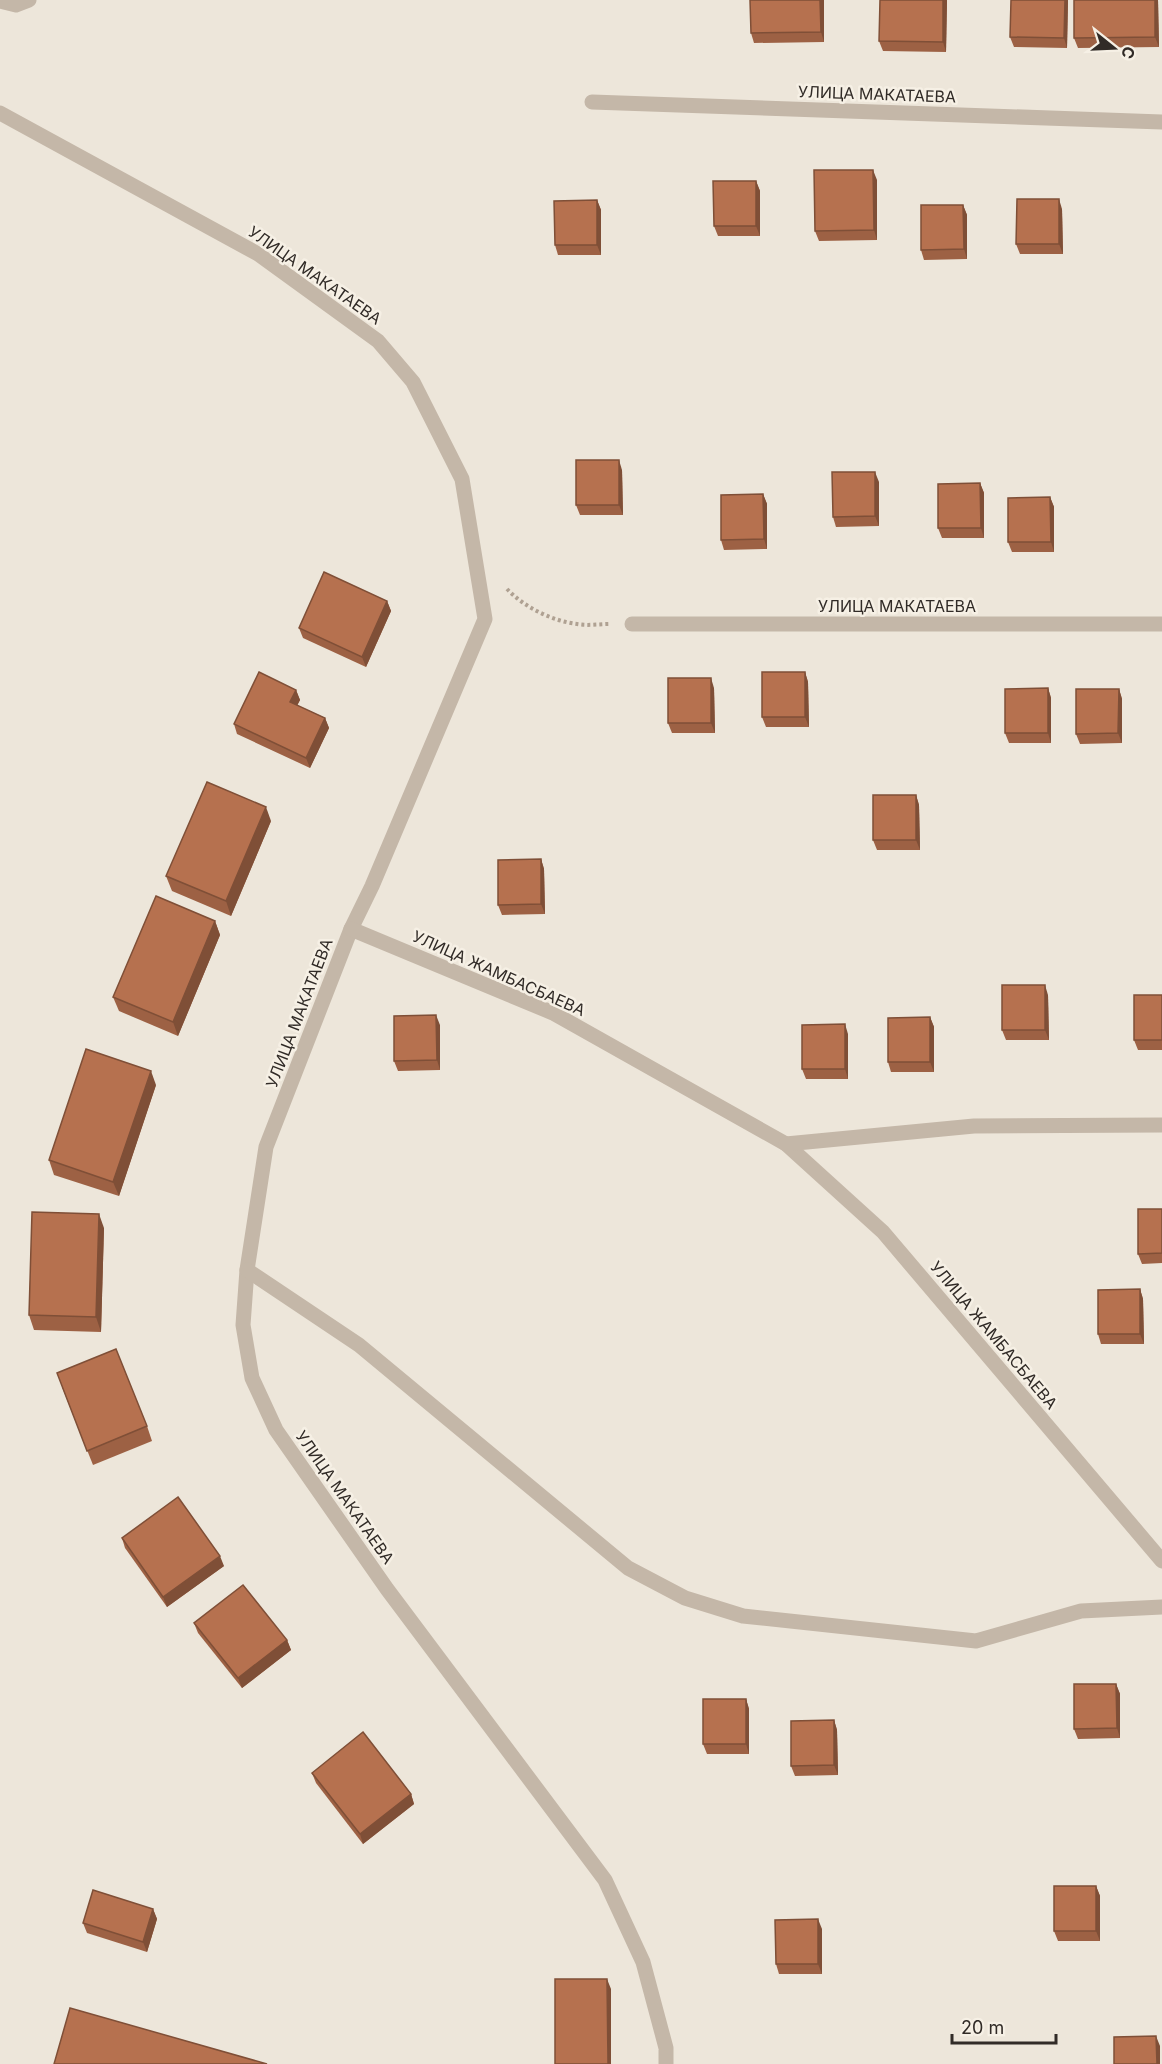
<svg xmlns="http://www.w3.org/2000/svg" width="1162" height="2064" font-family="Inter,sans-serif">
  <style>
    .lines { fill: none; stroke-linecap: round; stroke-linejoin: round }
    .path { stroke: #afa192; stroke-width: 4; stroke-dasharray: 3 3; stroke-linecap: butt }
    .service { stroke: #c4b7a8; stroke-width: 15 }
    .minor { stroke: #c4b7a8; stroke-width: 15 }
    .wall { fill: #9d6144 }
    .shaded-wall { fill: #7f4f37 }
    .building { fill: #b6714f; stroke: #7f4f37; stroke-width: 1.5 }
    .labels { text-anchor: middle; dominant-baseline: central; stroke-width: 5; stroke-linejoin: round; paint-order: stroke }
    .street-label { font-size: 16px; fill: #312b27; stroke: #f6f0e5 }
  </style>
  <rect width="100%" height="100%" fill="#ede6da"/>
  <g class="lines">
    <path class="path" d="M507 589C524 607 552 621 577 624 588 626 599 624 610 624"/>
    <polyline class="service" points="0,1 16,5 29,0"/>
    <g class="minor">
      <polyline points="592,102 1162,122"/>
      <polyline points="0,113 258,254 378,341 413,382 462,479 485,619 372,886 351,929 266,1147 247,1270 243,1325 252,1378 276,1430 387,1589 605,1880 643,1962 666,2048 666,2064"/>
      <polyline points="632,624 1162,624"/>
      <polyline points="351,929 553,1013 786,1144 883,1232 1162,1561"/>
      <polyline points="786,1144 974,1126 1162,1125"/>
      <polyline points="247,1270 359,1345 628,1568 685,1598 743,1616 976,1641 1081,1611 1162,1607"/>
    </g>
  </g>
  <g class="wall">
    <polygon points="824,0 824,42 754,43 751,33"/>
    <polygon points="947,0 946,52 883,51 879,41"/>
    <polygon points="1068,0 1067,48 1014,47 1010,37"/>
    <polygon points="1074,0 1158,0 1159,47 1078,48 1074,38"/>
    <polygon points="877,180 877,240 819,241 815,231"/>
    <polygon points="756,181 760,191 760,236 718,236 714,226"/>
    <polygon points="597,200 601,210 601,255 558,255 555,245"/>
    <polygon points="963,205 967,215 967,259 924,260 921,250"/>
    <polygon points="1062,209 1063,254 1020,254 1016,244"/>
    <polygon points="622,470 623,515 580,515 576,505"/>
    <polygon points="879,482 879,526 836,527 833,517"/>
    <polygon points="980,483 984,493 984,538 942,538 938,528"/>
    <polygon points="763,494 767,504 767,549 724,550 721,540"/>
    <polygon points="1050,497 1054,507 1054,552 1012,552 1008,542"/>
    <polygon points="387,601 391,611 366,667 303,638 299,628"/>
    <polygon points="805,672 808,682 809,727 766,727 762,717"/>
    <polygon points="714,688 715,733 672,733 668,723"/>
    <polygon points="1048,688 1051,698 1051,743 1009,743 1005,733"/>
    <polygon points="1119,689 1122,699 1122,743 1080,744 1076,734"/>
    <polygon points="296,690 300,700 297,705 325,718 329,728 310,768 237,734 234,724"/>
    <polygon points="916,795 919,805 920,850 877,850 873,840"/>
    <polygon points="271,821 231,916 172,891 166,876"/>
    <polygon points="541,859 544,869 545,914 502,915 498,905"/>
    <polygon points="215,921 220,935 178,1036 119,1011 113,997"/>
    <polygon points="1048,995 1049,1040 1006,1040 1002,1030"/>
    <polygon points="1162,995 1162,1050 1138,1050 1134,1040"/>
    <polygon points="930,1017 934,1027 934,1072 891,1072 888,1062"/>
    <polygon points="440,1025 440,1070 398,1071 394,1061"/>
    <polygon points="848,1034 848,1079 806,1079 802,1069"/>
    <polygon points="156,1085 119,1196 54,1175 49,1160"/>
    <polygon points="1162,1209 1162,1263 1142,1264 1138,1254"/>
    <polygon points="104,1228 101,1332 34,1330 29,1315"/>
    <polygon points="1140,1289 1143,1299 1144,1344 1101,1344 1098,1334"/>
    <polygon points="62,1387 147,1426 152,1441 93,1465"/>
    <polygon points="122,1538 224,1566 167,1607 125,1548"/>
    <polygon points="194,1623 287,1640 291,1650 242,1688 198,1633"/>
    <polygon points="1116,1684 1120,1694 1120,1738 1078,1739 1074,1729"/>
    <polygon points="746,1699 749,1709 749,1754 707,1754 703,1744"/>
    <polygon points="834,1720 837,1730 838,1775 795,1776 791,1766"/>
    <polygon points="312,1773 411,1794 414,1804 363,1844 316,1783"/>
    <polygon points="1096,1886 1100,1896 1100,1941 1058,1941 1054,1931"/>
    <polygon points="153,1909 157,1919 147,1952 87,1933 83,1923"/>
    <polygon points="822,1929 822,1974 779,1974 776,1964"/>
  </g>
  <g class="shaded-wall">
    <polygon points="820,0 824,0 824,42 821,32"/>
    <polygon points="943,0 947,0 946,52 943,42"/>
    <polygon points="1065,0 1068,0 1067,48 1064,38"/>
    <polygon points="1155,0 1158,0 1159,47 1155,37"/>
    <polygon points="873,170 877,180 877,240 874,230"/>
    <polygon points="756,181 760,191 760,236 756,226"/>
    <polygon points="1059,199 1062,209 1063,254 1059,244"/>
    <polygon points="597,200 601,210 601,255 597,245"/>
    <polygon points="963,205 967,215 967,259 964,249"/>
    <polygon points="619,460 622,470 623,515 619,505"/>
    <polygon points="875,472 879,482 879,526 875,516"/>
    <polygon points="980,483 984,493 984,538 981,528"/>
    <polygon points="763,494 767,504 767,549 764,539"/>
    <polygon points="1050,497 1054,507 1054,552 1051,542"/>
    <polygon points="387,601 391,611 366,667 362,657"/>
    <polygon points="805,672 808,682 809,727 805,717"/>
    <polygon points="711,678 714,688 715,733 711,723"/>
    <polygon points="1048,688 1051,698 1051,743 1048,733"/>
    <polygon points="1119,689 1122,699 1122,743 1118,733"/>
    <polygon points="296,690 300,700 294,712 290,702"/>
    <polygon points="325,718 329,728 310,768 306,758"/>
    <polygon points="916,795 919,805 920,850 916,840"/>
    <polygon points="266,807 271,821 231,916 226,901"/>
    <polygon points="541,859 544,869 545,914 541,904"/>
    <polygon points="215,921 220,935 178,1036 173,1022"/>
    <polygon points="1045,985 1048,995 1049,1040 1045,1030"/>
    <polygon points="436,1015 440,1025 440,1070 437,1060"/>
    <polygon points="930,1017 934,1027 934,1072 930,1062"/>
    <polygon points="845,1024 848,1034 848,1079 845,1069"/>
    <polygon points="151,1071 156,1085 119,1196 113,1182"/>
    <polygon points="99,1214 104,1228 101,1332 96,1317"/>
    <polygon points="1140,1289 1143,1299 1144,1344 1140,1334"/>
    <polygon points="220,1556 224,1566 167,1607 163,1597"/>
    <polygon points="287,1640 291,1650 242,1688 238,1678"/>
    <polygon points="1116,1684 1120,1694 1120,1738 1117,1728"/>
    <polygon points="746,1699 749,1709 749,1754 746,1744"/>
    <polygon points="834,1720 837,1730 838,1775 834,1765"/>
    <polygon points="411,1794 414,1804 363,1844 360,1834"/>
    <polygon points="1096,1886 1100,1896 1100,1941 1096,1931"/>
    <polygon points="153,1909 157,1919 147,1952 143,1942"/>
    <polygon points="818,1919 822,1929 822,1974 818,1964"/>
    <polygon points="607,1979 611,1989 611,2064 608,2064"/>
    <polygon points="1156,2036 1160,2046 1160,2064 1157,2064"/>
  </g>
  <g class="building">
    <polygon points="750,0 820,0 821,32 751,33"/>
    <polygon points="880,0 943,0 943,42 879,41"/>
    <polygon points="1011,0 1065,0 1064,38 1010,37"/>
    <polygon points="1074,0 1155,0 1155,37 1074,38"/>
    <polygon points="814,170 873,170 874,230 815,231"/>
    <polygon points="713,181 756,181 756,226 714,226"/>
    <polygon points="1017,199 1059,199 1059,244 1016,244"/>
    <polygon points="597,200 597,245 555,245 554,201"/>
    <polygon points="921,205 963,205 964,249 921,250"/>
    <rect x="576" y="460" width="43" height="45"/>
    <polygon points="832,472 875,472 875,516 833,517"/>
    <polygon points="980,483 981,528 938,528 938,484"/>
    <polygon points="763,494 764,539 721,540 721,495"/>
    <polygon points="1050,497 1051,542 1008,542 1008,498"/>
    <polygon points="324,572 387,601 362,657 299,628"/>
    <polygon points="259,672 296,690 290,702 325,718 306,758 234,724"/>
    <rect x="762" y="672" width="43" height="45"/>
    <rect x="668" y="678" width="43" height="45"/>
    <polygon points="1048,688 1048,733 1005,733 1005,689"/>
    <polygon points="1076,689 1119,689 1118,733 1076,734"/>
    <polygon points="207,782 266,807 226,901 166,876"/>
    <rect x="873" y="795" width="43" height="45"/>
    <polygon points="541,859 541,904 498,905 498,860"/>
    <polygon points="156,896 215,921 173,1022 113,997"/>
    <rect x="1002" y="985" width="43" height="45"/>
    <rect x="1134" y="995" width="28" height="45"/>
    <polygon points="436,1015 437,1060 394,1061 394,1016"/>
    <polygon points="930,1017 930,1062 888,1062 888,1018"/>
    <polygon points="845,1024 845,1069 802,1069 802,1025"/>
    <polygon points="86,1049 151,1071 113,1182 49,1160"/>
    <polygon points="1138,1209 1162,1209 1162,1253 1138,1254"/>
    <polygon points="32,1212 99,1214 96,1317 29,1315"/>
    <polygon points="1140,1289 1140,1334 1098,1334 1098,1290"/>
    <polygon points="116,1349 147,1426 87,1451 57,1373"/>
    <polygon points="178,1497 220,1556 163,1597 122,1538"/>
    <polygon points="243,1585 287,1640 238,1678 194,1623"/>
    <polygon points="1074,1684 1116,1684 1117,1728 1074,1729"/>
    <rect x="703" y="1699" width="43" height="45"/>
    <polygon points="834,1720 834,1765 791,1766 791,1721"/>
    <polygon points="363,1732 411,1794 360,1834 312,1773"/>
    <rect x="1054" y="1886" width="42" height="45"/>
    <polygon points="93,1890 153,1909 143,1942 83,1923"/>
    <polygon points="818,1919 818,1964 776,1964 775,1920"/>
    <polygon points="555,1979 607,1979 608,2064 555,2064"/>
    <polygon points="70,2008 267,2064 54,2064"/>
    <polygon points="1156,2036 1157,2064 1114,2064 1114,2037"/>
  </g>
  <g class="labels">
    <g class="street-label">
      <text transform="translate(877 94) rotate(2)">УЛИЦА МАКАТАЕВА</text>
      <text transform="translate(315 275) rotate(35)">УЛИЦА МАКАТАЕВА</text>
      <text x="897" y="606">УЛИЦА МАКАТАЕВА</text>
      <text transform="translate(499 973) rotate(24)">УЛИЦА ЖАМБАСБАЕВА</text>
      <text transform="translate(299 1013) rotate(-69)">УЛИЦА МАКАТАЕВА</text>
      <text transform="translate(994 1335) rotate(50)">УЛИЦА ЖАМБАСБАЕВА</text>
      <text transform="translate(345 1497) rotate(55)">УЛИЦА МАКАТАЕВА</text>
    </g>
  </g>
  <g transform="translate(1114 48) rotate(108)" stroke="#f6f0e5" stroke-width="4.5" paint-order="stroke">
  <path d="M0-4.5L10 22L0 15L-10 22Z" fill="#312b27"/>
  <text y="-9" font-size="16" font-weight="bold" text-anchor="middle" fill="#312b27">С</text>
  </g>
  <path d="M952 2034v9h104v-9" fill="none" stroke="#312b27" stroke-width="3"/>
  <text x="961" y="2034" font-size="18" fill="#312b27" stroke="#f6f0e5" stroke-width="4.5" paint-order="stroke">20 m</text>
</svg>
